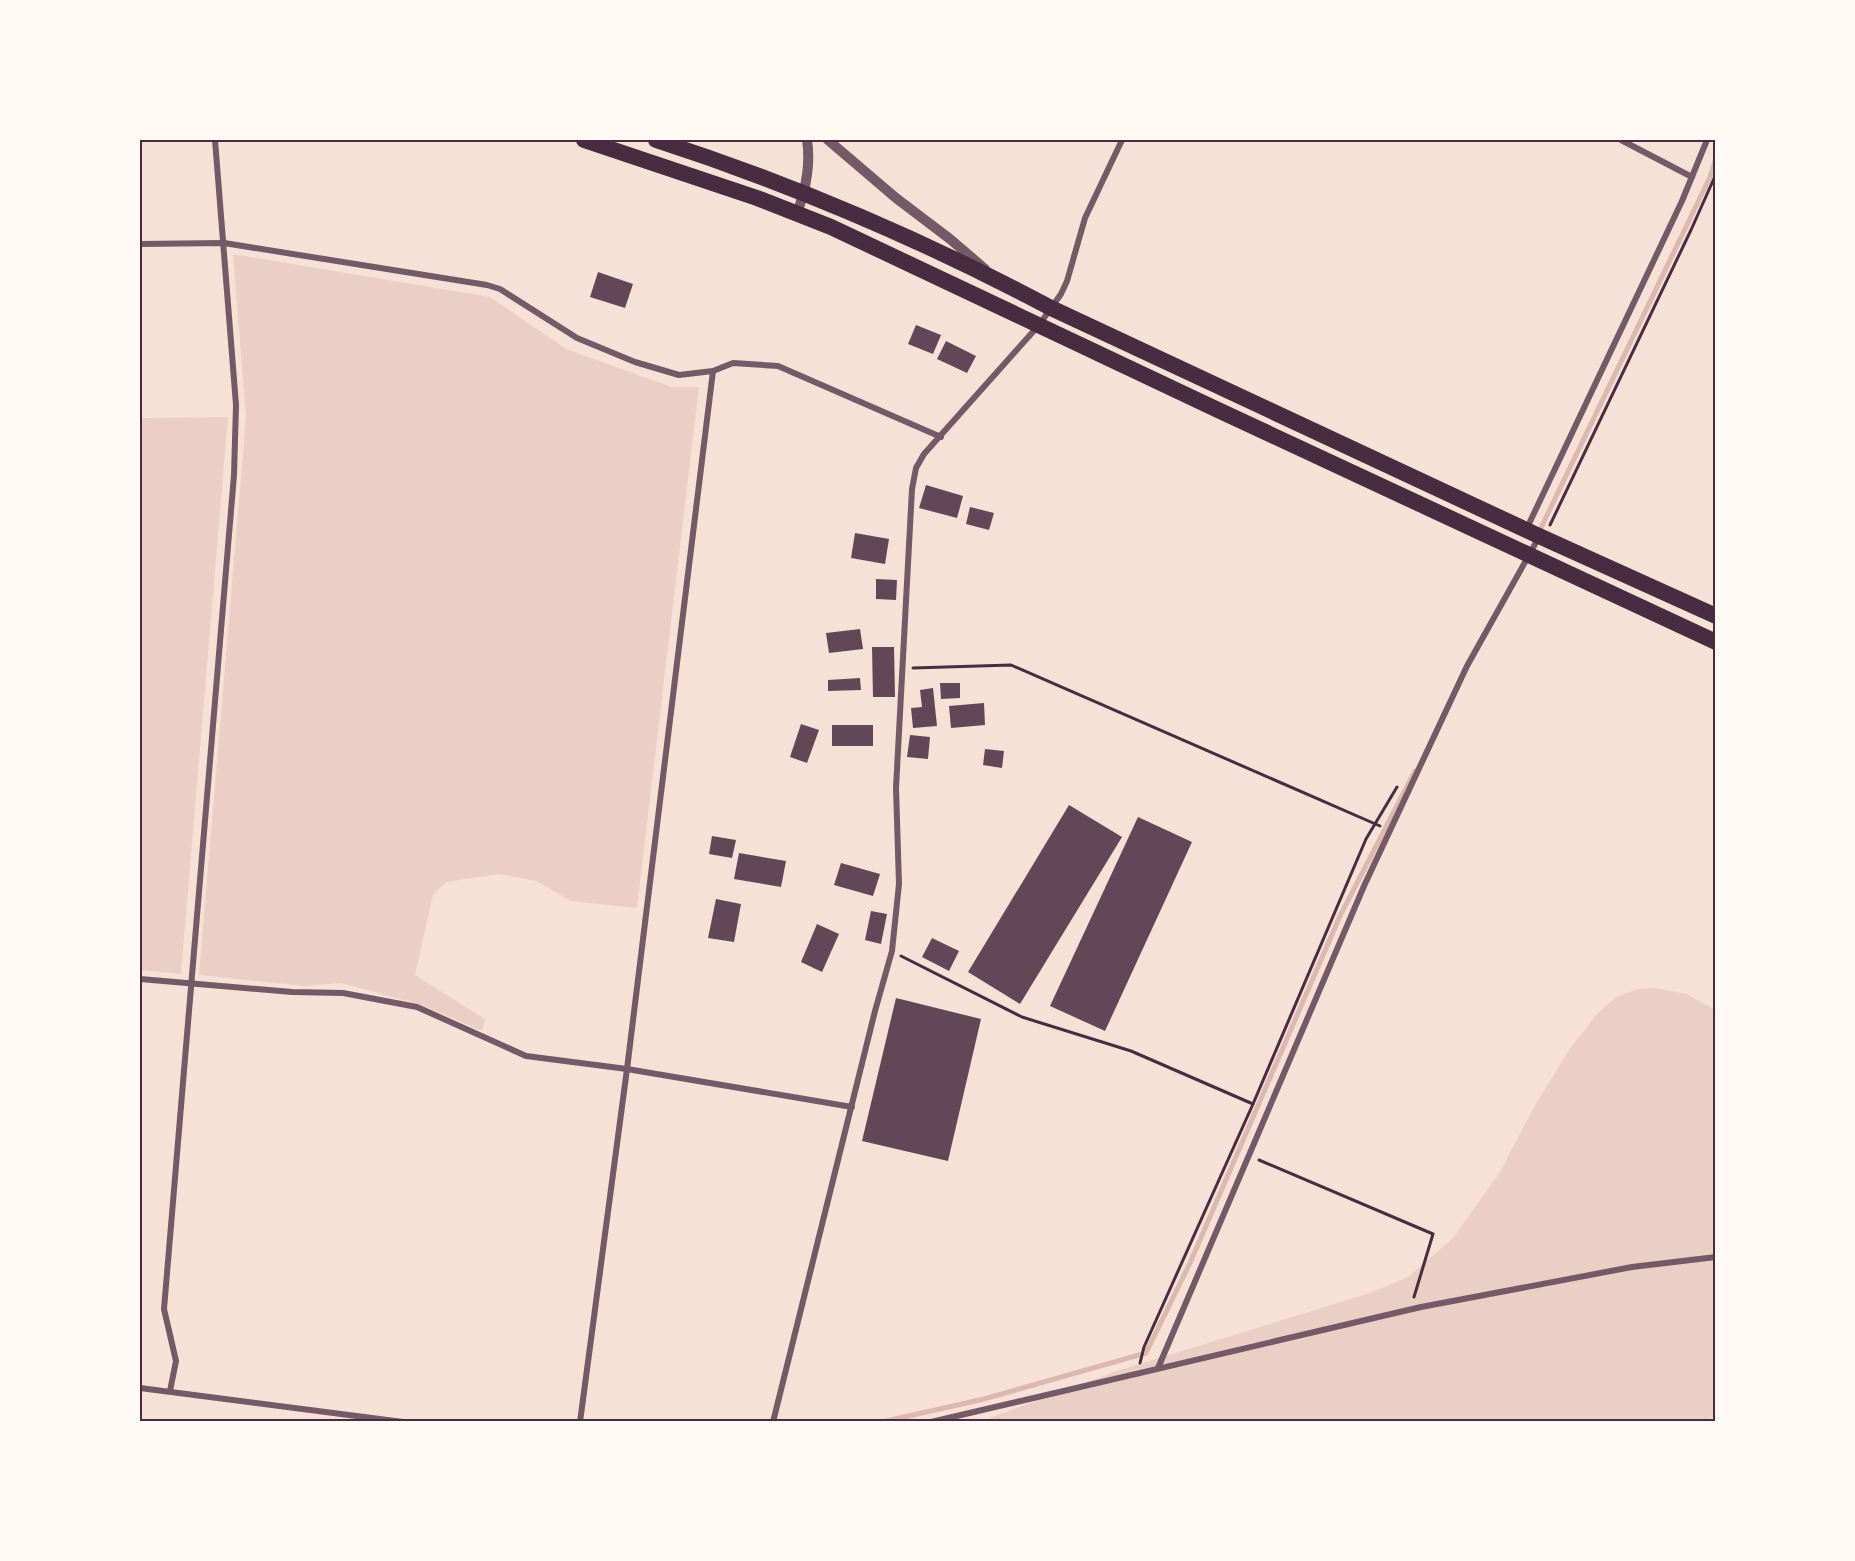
<svg xmlns="http://www.w3.org/2000/svg" width="1855" height="1561" font-family="'Alegreya Sans',sans-serif">
  <style>
    .green { fill: #ebcfc5 }
    .lines { fill: none; stroke-linecap: round; stroke-linejoin: round }
    .stream { stroke: #dcb8b0; stroke-width: 5 }
    .building { fill: #644757 }
    .path { stroke: #4a2c40; stroke-width: 3 }
    .minor { stroke: #755966; stroke-width: 6 }
    .tertiary { stroke: #755966; stroke-width: 10 }
    .trunk { stroke: #4a2c40; stroke-width: 16 }
    .neatline { fill: none; stroke: #4a2c40; stroke-width: 2 }
  </style>
  <rect width="100%" height="100%" fill="#f7e1d7"/>
  <g class="green">
    <polygon points="233,254 490,297 566,349 672,387 699,387 637,908 571,901 536,881 499,874 446,882 433,895 415,975 485,1019 482,1031 422,1005 341,983 304,986 199,975 246,417"/>
    <polygon points="228,417 181,974 140,970 140,418"/>
    <polygon points="1656,988 1687,994 1715,1010 1716,1415 1707,1421 979,1422 1117,1371 1370,1293 1408,1277 1453,1238 1500,1172 1534,1107 1571,1047 1597,1014 1616,997 1638,989"/>
  </g>
  <g class="lines">
    <g class="stream">
      <polyline points="1538,534 1710,177 1716,158"/>
      <polyline points="882,1422 984,1399 1146,1353 1190,1263 1340,916 1415,771"/>
    </g>
  </g>
  <g class="building">
    <polygon points="598,272 633,284 625,308 590,297"/>
    <polygon points="916,325 941,335 933,354 908,344"/>
    <polygon points="946,341 976,356 967,373 937,359"/>
    <polygon points="926,485 963,496 957,518 919,508"/>
    <polygon points="970,507 994,513 989,530 966,524"/>
    <polygon points="855,533 889,539 885,564 851,558"/>
    <polygon points="876,579 897,580 896,600 876,599"/>
    <polygon points="860,629 863,649 829,653 826,633"/>
    <polygon points="872,647 894,647 895,697 873,697"/>
    <polygon points="860,678 861,690 828,691 828,680"/>
    <polygon points="940,683 960,683 960,698 941,699"/>
    <polygon points="933,688 937,726 913,728 911,708 922,707 920,690"/>
    <polygon points="984,703 985,725 951,728 949,706"/>
    <polygon points="801,724 819,730 807,763 790,757"/>
    <rect x="832" y="725" width="41" height="21"/>
    <polygon points="910,735 930,737 928,759 907,757"/>
    <polygon points="985,749 1004,751 1002,768 983,765"/>
    <polygon points="1069,805 1122,837 1020,1004 968,972"/>
    <polygon points="1138,817 1192,842 1105,1031 1050,1006"/>
    <polygon points="712,836 736,840 732,858 709,854"/>
    <polygon points="739,853 786,861 781,887 734,879"/>
    <polygon points="841,863 880,874 873,896 834,885"/>
    <polygon points="716,899 741,904 734,942 708,938"/>
    <polygon points="871,911 887,914 881,944 865,940"/>
    <polygon points="817,924 839,934 822,972 801,962"/>
    <polygon points="932,938 959,951 949,971 922,957"/>
    <polygon points="896,998 981,1019 948,1161 862,1141"/>
  </g>
  <g class="lines">
    <g class="path">
      <polyline points="1550,525 1691,230 1716,174"/>
      <polyline points="913,668 1011,665 1380,826"/>
      <polyline points="901,956 1022,1017 1131,1051 1253,1104 1366,839 1397,787"/>
      <polyline points="1259,1160 1433,1234 1414,1297"/>
      <polyline points="1140,1363 1144,1347 1253,1104"/>
    </g>
    <g class="minor">
      <polyline points="1621,140 1692,177"/>
      <polyline points="140,244 224,243 487,285 500,289 577,338 635,362 679,375 713,371 733,363 778,366 941,437"/>
      <polyline points="1527,528 1682,201 1707,140"/>
      <polyline points="140,979 292,992 343,993 417,1007 526,1056 627,1069 852,1107"/>
      <polyline points="1158,1368 1364,886 1467,666 1539,537"/>
      <polyline points="140,1388 403,1422"/>
      <polyline points="170,1391 176,1361 164,1309 234,475 236,405 215,140"/>
      <polyline points="580,1422 627,1069 713,371"/>
      <polyline points="773,1422 875,1011 892,951 899,884 896,788 912,489 916,468 924,454 1039,325 1061,294 1067,281 1085,218 1122,140"/>
      <polyline points="931,1422 1421,1307 1632,1267 1716,1257"/>
    </g>
    <g class="tertiary">
      <polyline points="828,140 896,198 950,239 985,269"/>
      <path d="M797 213C806 189 811 166 807 140"/>
    </g>
    <g class="trunk">
      <polyline points="584,140 757,198 831,227 1218,410 1716,642"/>
      <path d="M656 140C792 184 925 241 1051 308L1539 536 1716 616"/>
    </g>
  </g>
  <rect width="1855" height="1561" fill="none" stroke="#fffaf5" stroke-width="282"/>
  <rect x="141" y="141" width="1573" height="1279" class="neatline"/>
</svg>
